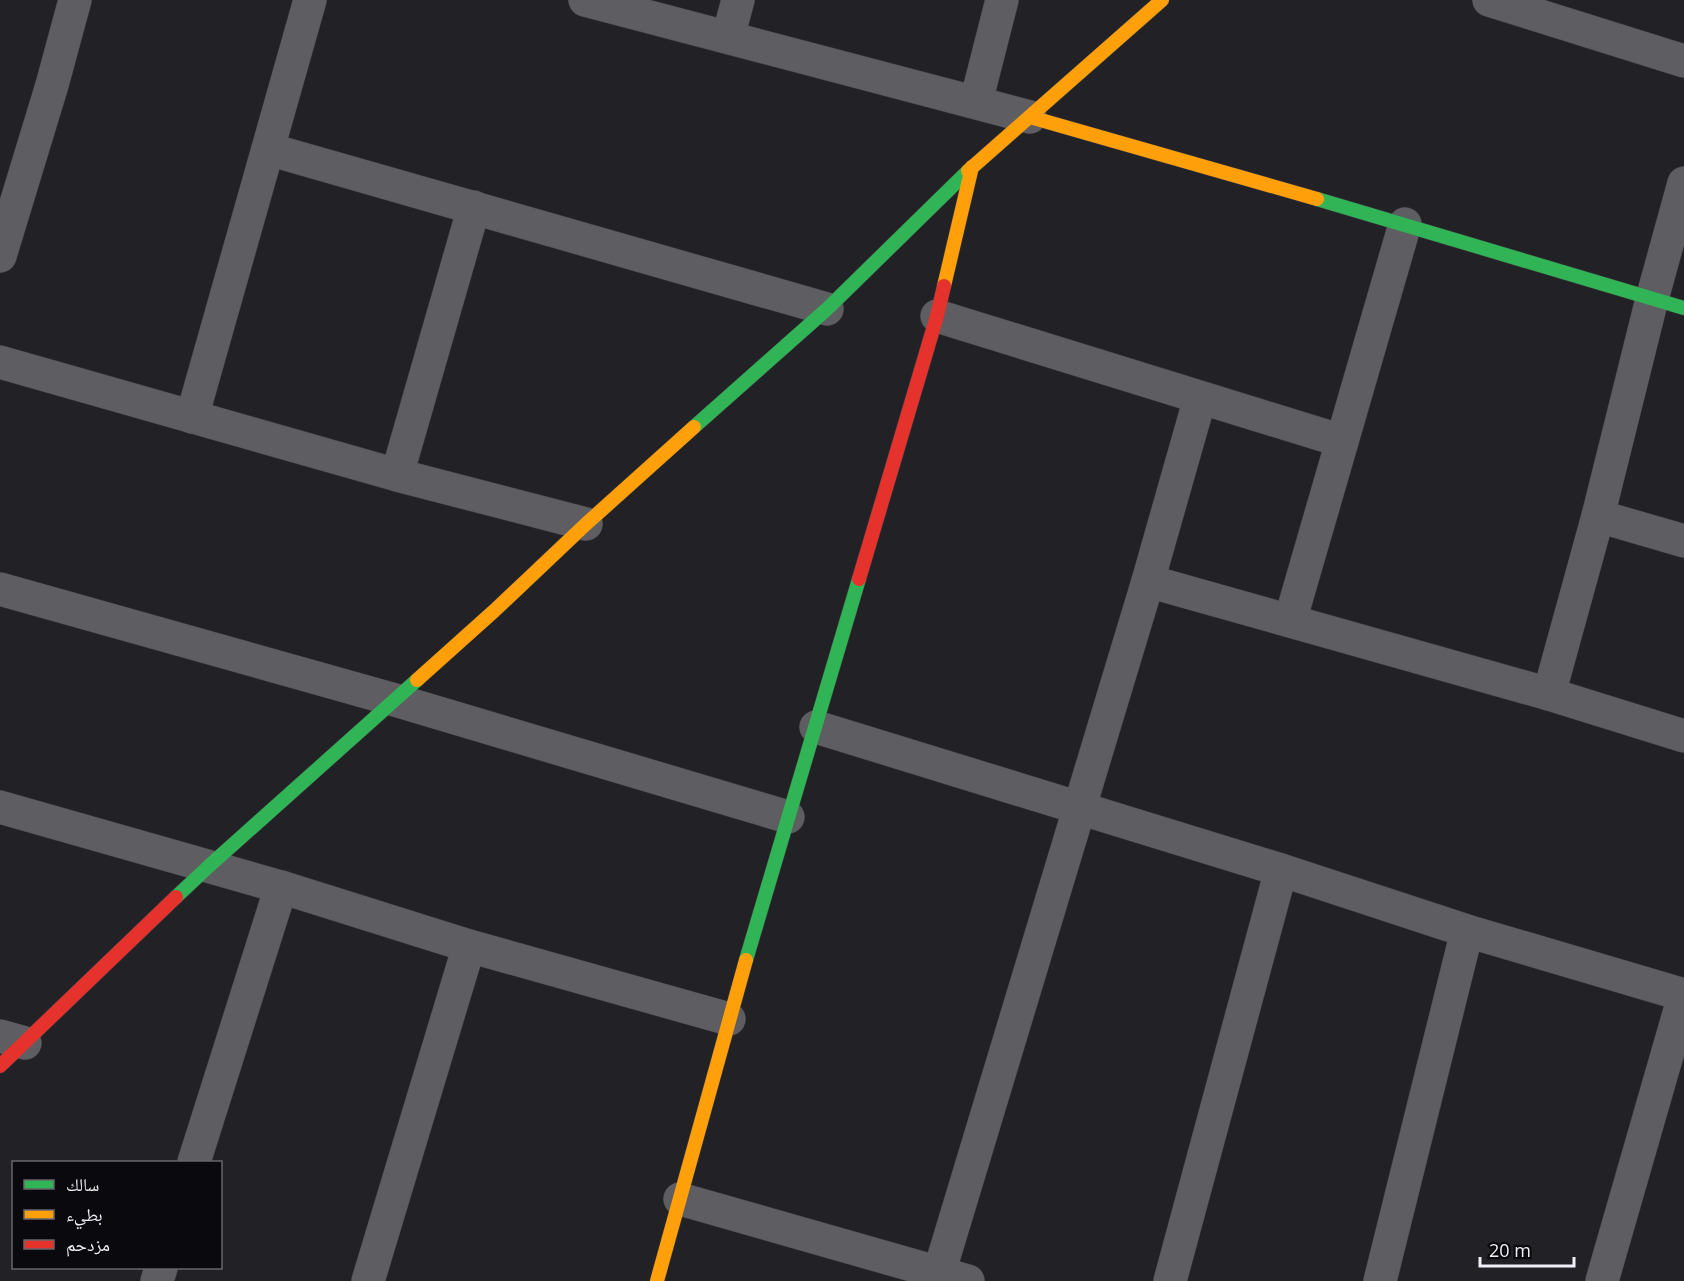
<svg xmlns="http://www.w3.org/2000/svg" width="1684" height="1281" font-family="'Open Sans','Noto Naskh Arabic',sans-serif">
  <style>
    .lines { fill: none; stroke-linecap: round; stroke-linejoin: round }
    .street-casing { stroke: #3c3c41; stroke-width: 34 }
    .fast-casing { stroke: #3c3c41; stroke-width: 15 }
    .slow-casing { stroke: #3c3c41; stroke-width: 15 }
    .jam-casing { stroke: #3c3c41; stroke-width: 15 }
    .street { stroke: #5e5d62; stroke-width: 33 }
    .fast { stroke: #30b455; stroke-width: 14 }
    .slow { stroke: #ff9f0a; stroke-width: 14 }
    .jam { stroke: #e5322d; stroke-width: 14 }
  </style>
  <rect width="100%" height="100%" fill="#212126"/>
  <g class="lines">
    <defs>
      <g id="street">
        <polyline points="585,0 1030,117"/>
        <polyline points="1489,0 1684,61"/>
        <polyline points="728,37 738,0"/>
        <polyline points="976,102 1002,0"/>
        <polyline points="268,149 827,309"/>
        <polyline points="0,256 52,85 75,0"/>
        <polyline points="937,316 1342,441"/>
        <polyline points="0,362 397,475 586,524"/>
        <polyline points="192,417 310,0"/>
        <polyline points="397,475 474,207"/>
        <polyline points="1598,516 1684,541"/>
        <polyline points="1148,581 1549,694 1684,736"/>
        <polyline points="0,589 395,700 788,817"/>
        <polyline points="1290,621 1405,224"/>
        <polyline points="1549,694 1598,516 1652,299 1684,183"/>
        <polyline points="816,727 1281,870 1467,931 1684,995"/>
        <polyline points="0,807 281,887 469,946 729,1019"/>
        <polyline points="0,1036 25,1043"/>
        <polyline points="194,1162 281,887"/>
        <polyline points="680,1199 968,1281"/>
        <polyline points="939,1273 1148,581 1200,398"/>
        <polyline points="157,1281 161,1268"/>
        <polyline points="368,1281 469,946"/>
        <polyline points="1170,1281 1281,870"/>
        <polyline points="1380,1281 1467,931"/>
        <polyline points="1602,1281 1684,996"/>
      </g>
      <g id="fast">
        <polyline points="1317,199 1684,308"/>
        <polyline points="694,427 827,309 968,171"/>
        <polyline points="176,897 209,866 417,680"/>
        <polyline points="746,960 859,579"/>
      </g>
      <g id="slow">
        <polyline points="1030,117 1317,199"/>
        <polyline points="968,171 1162,0"/>
        <polyline points="944,286 972,167"/>
        <polyline points="417,680 494,611 586,524 694,427"/>
        <polyline points="657,1281 746,960"/>
      </g>
      <g id="jam">
        <polyline points="859,579 937,316 944,286"/>
        <polyline points="0,1066 176,897"/>
      </g>
    </defs>
    <use href="#street" class="street-casing"/>
    <use href="#fast" class="fast-casing"/>
    <use href="#slow" class="slow-casing"/>
    <use href="#jam" class="jam-casing"/>
    <use href="#street" class="street"/>
    <use href="#fast" class="fast"/>
    <use href="#slow" class="slow"/>
    <use href="#jam" class="jam"/>
  </g>
  <rect x="12" y="1161" width="210" height="108" fill="#09090e" stroke="#65656b" stroke-width="1.5"/>
  <rect x="24" y="1180" width="30" height="9" fill="#30b455" stroke="#65656b" stroke-width="1.5"/>
  <text x="66" y="1191" font-size="18" fill="#f0eff7">سالك</text>
  <rect x="24" y="1210" width="30" height="9" fill="#ff9f0a" stroke="#65656b" stroke-width="1.5"/>
  <text x="66" y="1221" font-size="18" fill="#f0eff7">بطيء</text>
  <rect x="24" y="1240" width="30" height="9" fill="#e5322d" stroke="#65656b" stroke-width="1.5"/>
  <text x="66" y="1251" font-size="18" fill="#f0eff7">مزدحم</text>
  <path d="M1480 1257v9h94v-9" fill="none" stroke="#f0eff7" stroke-width="3"/>
  <text x="1489" y="1257" font-size="18" fill="#f0eff7" stroke="#09090e" stroke-width="4.5" paint-order="stroke">20 m</text>
</svg>
